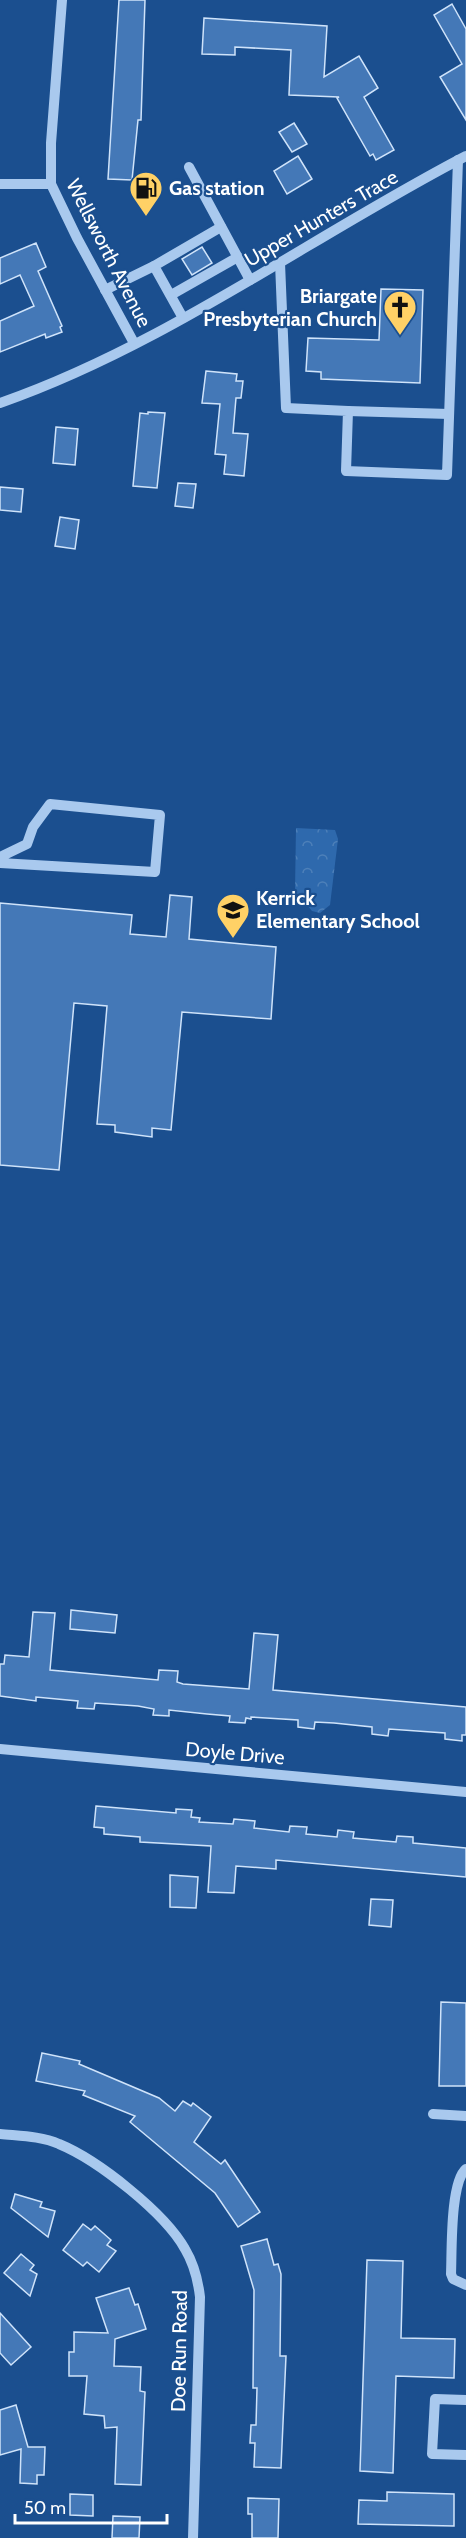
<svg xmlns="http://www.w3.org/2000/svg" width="466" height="2538" font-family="Cabin,sans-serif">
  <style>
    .park { fill: url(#park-crowns) }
    .building { fill: #4478b7; stroke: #cfe3fa; stroke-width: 1.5 }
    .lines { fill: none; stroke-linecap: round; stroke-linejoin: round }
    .minor { stroke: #a9c9ee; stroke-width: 10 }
    .labels { text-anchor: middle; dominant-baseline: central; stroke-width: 4.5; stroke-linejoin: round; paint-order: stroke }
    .poi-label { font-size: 20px; font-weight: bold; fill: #fff; stroke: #1b4f8f; text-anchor: start }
    .street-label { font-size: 20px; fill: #fff; stroke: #1b4f8f }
  </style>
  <defs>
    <pattern id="park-crowns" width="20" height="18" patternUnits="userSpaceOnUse" patternTransform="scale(1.5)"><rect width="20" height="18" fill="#2e69ad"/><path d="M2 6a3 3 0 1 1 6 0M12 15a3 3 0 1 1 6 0" fill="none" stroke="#4d80b9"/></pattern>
  </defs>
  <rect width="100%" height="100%" fill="#1b4f8f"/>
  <polygon class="park" points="296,828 335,830 338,839 330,905 320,913 312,911 295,891"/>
  <g class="building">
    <polygon points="119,0 145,0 141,120 138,120 132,180 108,179"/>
    <polygon points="452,4 466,29 466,120 440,77 462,64 434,15"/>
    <polygon points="204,18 327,26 324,77 359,56 378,88 364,97 394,150 376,160 373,154 370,156 337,98 339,97 289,95 291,50 235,47 235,55 202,54"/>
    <polygon points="294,123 307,144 292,152 279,132"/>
    <polygon points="298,156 312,179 287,194 274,171"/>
    <polygon points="36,243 46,267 38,271 62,326 60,327 62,332 46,338 45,334 0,352 0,321 34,306 20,275 0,284 0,258"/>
    <polygon points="202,247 212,263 192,275 182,259"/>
    <polygon points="381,289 423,290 420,383 321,379 321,372 306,371 308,338 379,340"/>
    <polygon points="206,371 237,374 236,381 243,381 241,398 236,398 233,433 248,434 244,476 224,474 226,455 215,454 220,404 202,403"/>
    <polygon points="148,412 165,413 157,488 133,486 140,413 148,414"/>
    <polygon points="56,427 78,429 75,465 53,463"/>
    <polygon points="178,483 196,484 193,508 175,506"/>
    <polygon points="0,487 23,489 21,512 0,510"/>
    <polygon points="60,517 79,520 75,549 55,546"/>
    <polygon points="170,895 192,897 189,939 276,947 271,1019 182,1012 171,1130 152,1128 152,1137 115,1132 115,1125 97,1124 107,1006 74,1003 59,1170 0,1165 0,903 132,915 130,934 166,937"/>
    <polygon points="71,1610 117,1615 115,1633 70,1629"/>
    <polygon points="33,1612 55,1613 50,1670 158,1680 159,1670 178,1671 177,1682 183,1684 249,1689 254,1633 278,1635 273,1690 466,1707 466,1735 462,1735 462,1741 445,1739 445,1733 389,1729 388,1736 372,1734 372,1727 334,1723 315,1722 314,1729 298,1727 298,1720 251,1717 251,1719 246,1718 245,1723 229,1722 230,1716 207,1714 169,1710 169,1716 153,1715 154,1709 138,1706 95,1703 94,1709 77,1708 78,1701 36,1697 36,1701 0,1696 0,1664 4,1664 5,1655 29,1657"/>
    <polygon points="96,1806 176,1813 176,1809 192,1810 191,1817 200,1818 199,1822 233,1824 234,1819 255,1821 254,1828 289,1832 290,1826 307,1827 306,1834 337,1837 338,1830 354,1832 353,1838 396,1842 397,1836 413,1837 413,1843 466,1848 466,1877 276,1860 276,1869 236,1866 234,1893 208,1892 211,1846 140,1842 140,1837 104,1834 104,1828 94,1827"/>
    <polygon points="170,1875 198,1877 196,1908 170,1907"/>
    <polygon points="371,1899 393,1900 391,1927 369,1925"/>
    <polygon points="441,2002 466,2003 466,2086 439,2086"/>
    <polygon points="42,2053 80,2061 79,2064 159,2098 175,2111 183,2101 191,2106 193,2103 211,2117 194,2142 221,2164 225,2160 260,2212 238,2227 215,2193 130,2122 135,2116 83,2095 85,2091 36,2081"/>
    <polygon points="15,2194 42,2202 40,2207 55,2211 48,2237 11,2208"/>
    <polygon points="83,2224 91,2230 95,2226 111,2240 107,2245 116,2251 99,2272 87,2262 83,2266 63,2250"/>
    <polygon points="267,2239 274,2265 278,2264 281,2274 280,2356 286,2356 281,2468 254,2467 255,2443 250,2443 251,2425 256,2425 257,2388 253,2388 254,2290 241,2246"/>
    <polygon points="21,2254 34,2265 30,2270 37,2274 30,2296 4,2273"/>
    <polygon points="367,2260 403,2261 401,2338 455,2339 454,2378 396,2376 393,2473 360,2471"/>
    <polygon points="129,2288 135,2305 138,2304 146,2329 115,2339 114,2366 141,2367 140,2391 145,2392 141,2485 115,2484 117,2427 105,2428 104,2416 84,2414 87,2376 69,2376 69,2352 74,2352 74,2332 108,2333 96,2298"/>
    <polygon points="0,2313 31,2347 11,2365 0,2353"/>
    <polygon points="16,2405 28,2447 45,2447 44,2475 37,2475 37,2484 20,2483 21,2449 0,2455 0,2410"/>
    <polygon points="387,2492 454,2494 454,2526 358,2524 359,2500 387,2501"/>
    <polygon points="70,2494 93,2495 93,2516 70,2515"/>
    <polygon points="248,2498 279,2499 278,2538 252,2538 252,2514 248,2514"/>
    <polygon points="113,2516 140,2517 139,2538 112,2538"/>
  </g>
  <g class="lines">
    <g class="minor">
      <polyline points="62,0 51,143 51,184 77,238 134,343"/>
      <polyline points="189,167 250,280"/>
      <polyline points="0,184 51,184"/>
      <polyline points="280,263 286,408 348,411 346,471 447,475 458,160"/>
      <polyline points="105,290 154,266"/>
      <polyline points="171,295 238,257"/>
      <polyline points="183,318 154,266 221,227"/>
      <path d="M0 403C164 346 312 236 466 156"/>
      <polyline points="348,411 449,414"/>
      <polyline points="0,857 27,844 33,827 50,804 160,815 155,872 0,863"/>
      <polyline points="0,1749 466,1792"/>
      <polyline points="433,2114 466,2116"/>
      <path d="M0 2134C19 2136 41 2136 59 2144 98 2160 165 2213 185 2249 194 2264 198 2280 200 2297L193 2538"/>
      <path d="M466 2169C450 2182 452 2252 451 2274L453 2279 466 2285"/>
      <polyline points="466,2400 435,2399 432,2454 466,2455"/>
    </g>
  </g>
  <defs>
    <symbol id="fuel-pin" viewBox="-11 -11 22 30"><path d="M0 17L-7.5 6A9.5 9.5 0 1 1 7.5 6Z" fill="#ffd166" stroke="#1b4f8f"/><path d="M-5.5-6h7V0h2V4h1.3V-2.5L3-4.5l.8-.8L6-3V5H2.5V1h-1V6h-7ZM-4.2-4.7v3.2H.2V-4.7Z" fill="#111"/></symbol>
    <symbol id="church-pin" viewBox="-11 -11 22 30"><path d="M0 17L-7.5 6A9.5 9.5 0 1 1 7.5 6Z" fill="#ffd166" stroke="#1b4f8f"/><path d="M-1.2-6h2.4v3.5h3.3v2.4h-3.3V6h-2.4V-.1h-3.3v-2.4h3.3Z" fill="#111"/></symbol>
    <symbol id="school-pin" viewBox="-11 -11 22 30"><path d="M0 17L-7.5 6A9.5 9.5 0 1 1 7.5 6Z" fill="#ffd166" stroke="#1b4f8f"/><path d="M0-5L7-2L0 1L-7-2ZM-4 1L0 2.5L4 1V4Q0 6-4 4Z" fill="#111"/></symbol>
  </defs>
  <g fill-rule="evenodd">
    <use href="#fuel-pin" x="127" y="169" width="38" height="52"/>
    <use href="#church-pin" x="381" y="288" width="38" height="52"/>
    <use href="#school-pin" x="214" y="891" width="38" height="52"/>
  </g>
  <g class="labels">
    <g class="poi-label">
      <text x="169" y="188">Gas station</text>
      <text x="377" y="296" text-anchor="end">Briargate<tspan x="377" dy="23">Presbyterian Church</tspan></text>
      <text x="256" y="898">Kerrick<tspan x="256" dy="23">Elementary School</tspan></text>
    </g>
    <g class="street-label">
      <text transform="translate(321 218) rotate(-30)">Upper Hunters Trace</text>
      <text transform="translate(109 253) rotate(63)">Wellsworth Avenue</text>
      <text transform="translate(235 1753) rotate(5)">Doyle Drive</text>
      <text transform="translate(179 2351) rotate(-89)">Doe Run Road</text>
    </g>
  </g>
  <path d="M15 2514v9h152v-9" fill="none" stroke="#ffffff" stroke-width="3"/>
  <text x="24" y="2514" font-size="18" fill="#ffffff" stroke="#1b4f8f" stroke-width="4.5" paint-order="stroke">50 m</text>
</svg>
